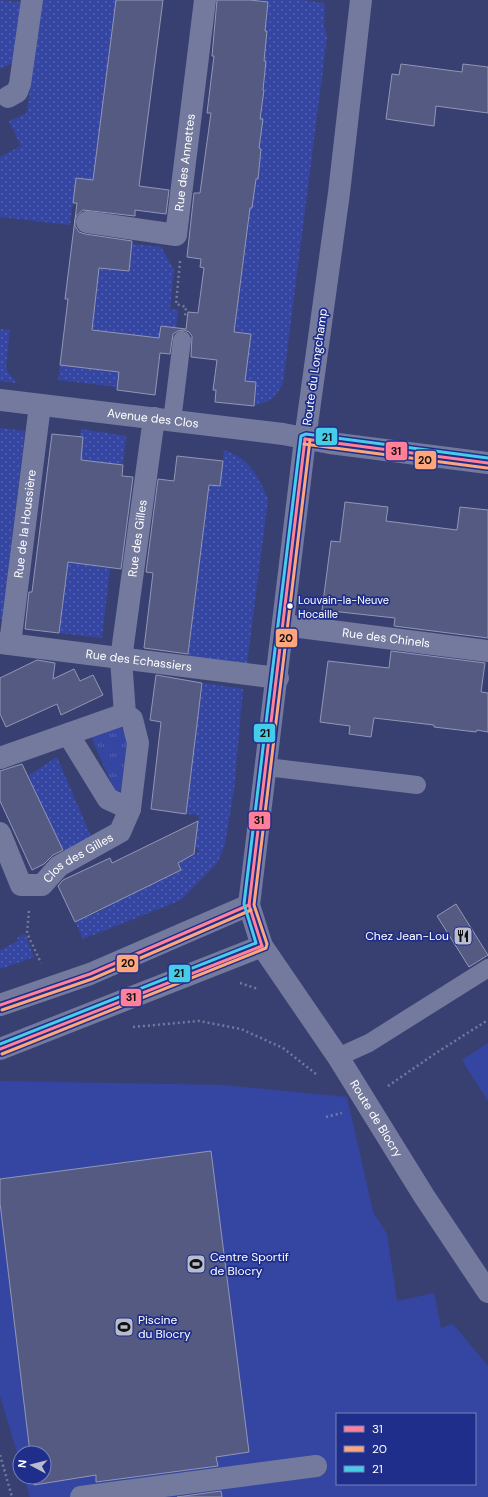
<svg xmlns="http://www.w3.org/2000/svg" width="488" height="1497" font-family="'DM Sans',sans-serif">
  <style>
    .grass { fill: url(#grass-tufts) }
    .garden { fill: url(#garden-dots) }
    .pitch { fill: #3546a2; fill-rule: evenodd }
    .building { fill: #545a82; stroke: #9297b5 }
    .lines { fill: none; stroke-linecap: round; stroke-linejoin: round }
    .path { stroke: #747a9e; stroke-width: 2.5; stroke-dasharray: 2 3; stroke-linecap: butt }
    .service { stroke: #747a9e; stroke-width: 18 }
    .pedestrian { stroke: #747a9e; stroke-width: 22 }
    .minor { stroke: #747a9e; stroke-width: 22 }
    .bus-1-casing { stroke: #1f2e8a; stroke-width: 6 }
    .bus-2-casing { stroke: #1f2e8a; stroke-width: 6 }
    .bus-3-casing { stroke: #1f2e8a; stroke-width: 6 }
    .bus-1 { stroke: #ff8098; stroke-width: 3 }
    .bus-2 { stroke: #fea67b; stroke-width: 3 }
    .bus-3 { stroke: #46cce9; stroke-width: 3 }
    .bus-dot { fill: #fff; stroke: #1f2e8a; stroke-width: 1.5 }
    .labels { text-anchor: middle; dominant-baseline: central; stroke-width: 3.5; stroke-linejoin: round; paint-order: stroke }
    .bus-label { font-size: 11px; fill: #fff; stroke: #1f2e8a; text-anchor: start }
    .street-label { font-size: 12px; fill: #fff; stroke: #1f2e8a }
    .poi-label { font-size: 12px; fill: #fff; stroke: #1f2e8a; text-anchor: start }
    .line-badge { stroke: #1f2e8a; stroke-width: 1.5 }
    .pale-badge-label { font-size: 11px; text-anchor: middle; font-weight: bold; fill: #111 }
  </style>
  <defs>
    <pattern id="grass-tufts" width="24" height="20" patternUnits="userSpaceOnUse"><rect width="24" height="20" fill="#3546a2"/><path d="M3 7l-1-3M5 7V3M7 7l1-3M15 17l-1-3M17 17v-4M19 17l1-3" fill="none" stroke="#5362b0"/></pattern>
    <pattern id="garden-dots" width="8" height="8" patternUnits="userSpaceOnUse"><rect width="8" height="8" fill="#3546a2"/><path d="M2 2h.1M6 6h.1" fill="none" stroke="#5362b0" stroke-width="1.8" stroke-linecap="round"/></pattern>
  </defs>
  <rect width="100%" height="100%" fill="#384072"/>
  <polygon class="grass" points="119,724 128,739 121,789 118,792 115,791 92,739 94,732"/>
  <g class="garden">
    <polygon points="0,0 21,2 13,63 0,69"/>
    <polygon points="41,0 116,0 93,180 76,178 70,225 0,217 0,157 21,146 9,121 27,113"/>
    <path d="M261 0H302L325 3 324 25 327 37 283 383C275 399 270 401 254 406L256 382 244 380 251 334 234 332 250 208 256 179H258L261 149 259 148 263 120 260 119 264 90H263L266 61H264L267 31H265L268 3Z"/>
    <polygon points="132,244 161,247 174,270 170,309 178,310 176,328 161,326 158,350 143,349 144,336 124,334 118,387 58,380 60,365 95,369 91,332 93,267 129,271"/>
    <polygon points="0,329 10,330 6,366 8,373 18,383 0,381"/>
    <polygon points="0,428 25,431 2,619 0,619"/>
    <polygon points="81,429 126,436 123,465 99,462 87,565 110,568 102,638 59,633 83,438 80,437"/>
    <path d="M224 450C250 459 257 474 268 499L247 664 188 658 209 485 220 486Z"/>
    <polygon points="203,683 243,689 234,789 225,844 218,862 181,900 83,939 75,922 103,910 100,903 151,884 181,870 178,863 199,852 195,845 199,815 186,814 189,698 201,699"/>
    <polygon points="57,757 93,841 65,854 28,776"/>
    <polygon points="25,934 34,957 0,969 0,950 18,941 17,938"/>
  </g>
  <g class="pitch">
    <polygon points="488,1043 488,1101 462,1060"/>
    <path d="M0 1081 222 1085 347 1097 373 1212 387 1234 397 1301 434 1293 441 1328 453 1324 488 1366V1497H30L24 1477H44V1453H20V1462L0 1396ZM337 1414H475V1484H337Z"/>
  </g>
  <g class="building">
    <polygon points="116,0 163,0 139,186 169,190 166,214 135,210 135,216 83,210 77,215 75,220 75,226 79,232 85,234 132,241 129,271 99,268 92,330 159,338 161,326 186,329 188,312 198,313 204,268 200,267 201,259 187,257 194,193 200,193 211,113 207,113 214,56 212,56 217,0 250,0 268,2 265,31 267,31 264,61 266,61 263,90 264,90 260,119 263,119 259,148 261,149 258,179 256,179 252,208 250,208 234,332 251,334 245,381 256,382 254,406 215,402 216,390 213,390 217,360 191,357 192,336 189,332 184,330 178,331 173,334 170,354 160,353 155,395 117,390 119,372 60,365 68,299 65,299 77,203 73,203 76,178 93,180"/>
    <polygon points="401,64 462,72 463,64 488,67 488,113 436,106 434,126 386,119 392,74 399,75"/>
    <polygon points="52,434 83,437 81,460 123,465 122,476 133,477 121,569 68,562 59,633 25,629 29,592 32,592"/>
    <polygon points="177,456 223,461 220,486 209,485 188,654 144,648 153,573 146,572 158,479 174,481"/>
    <polygon points="345,502 388,507 386,521 457,530 460,507 488,510 488,638 394,626 395,618 322,610 331,541 340,542"/>
    <polygon points="391,651 485,663 481,692 488,693 488,732 477,730 476,732 434,727 434,725 374,718 371,737 349,734 350,726 320,722 328,661 389,668"/>
    <polygon points="37,660 55,663 53,679 74,669 80,681 93,675 103,695 61,715 57,704 6,727 0,714 0,678"/>
    <polygon points="156,675 202,683 186,814 151,809 161,722 150,720"/>
    <polygon points="22,764 63,850 53,855 44,864 32,870 0,801 0,771"/>
    <polygon points="198,821 194,854 178,863 181,870 75,922 58,886 63,880 110,858 112,863"/>
    <polygon points="456,904 488,955 469,967 437,916"/>
    <polygon points="211,1151 249,1452 216,1457 218,1466 96,1482 96,1475 34,1485 33,1477 44,1477 44,1453 30,1453 0,1203 0,1179"/>
    <polygon points="221,1491 222,1497 177,1497"/>
  </g>
  <g class="lines">
    <g class="path">
      <polyline points="180,261 176,304 186,307 185,316"/>
      <polyline points="29,911 27,933 41,963"/>
      <polyline points="240,983 258,989"/>
      <polyline points="133,1027 199,1021 241,1029 283,1048 316,1074"/>
      <polyline points="388,1086 436,1053 488,1020"/>
      <polyline points="326,1117 342,1113"/>
      <polyline points="0,1455 12,1497"/>
    </g>
    <g class="service">
      <polyline points="172,421 182,340"/>
      <polyline points="267,767 417,785"/>
      <polyline points="338,1057 369,1043 488,968"/>
    </g>
    <g class="pedestrian">
      <path id="s1" d="M284 625 488 651"/>
      <path id="s2" d="M0 643 278 678"/>
      <path id="s3" d="M10 644 40 405"/>
      <polyline points="81,1497 316,1466"/>
    </g>
    <g class="minor">
      <path id="s4" d="M361 0 339 193 305 439 249 905 262 946 338 1057 424 1196 488 1292"/>
      <polyline points="8,97 17,92 20,84 32,0"/>
      <path id="s5" d="M87 222 176 235 205 0"/>
      <path id="s6" d="M0 400 283 434 330 443 488 463"/>
      <path id="s7" d="M125 714 121 659 154 418"/>
      <polyline points="68,734 108,799 130,809"/>
      <polyline points="0,758 125,714"/>
      <path id="s8" d="M0 833 21 885H42L59 866 120 832 130 809 138 743 132 719 125 714"/>
      <polyline points="0,1005 90,974 249,905"/>
      <polyline points="0,1049 262,946"/>
    </g>
    <defs>
      <g id="bus-1">
        <polyline points="305,439 488,463"/>
        <polyline points="262,946 249,905 305,439"/>
        <polyline points="0,1005 90,974 249,905"/>
        <polyline points="0,1049 262,946"/>
      </g>
      <g id="bus-2">
        <polyline points="304,444 487,468"/>
        <polyline points="2,1010 92,979 251,910"/>
        <polyline points="2,1054 266,948 267,944 254,905 310,440"/>
      </g>
      <polyline id="bus-3" points="0,1044 256,943 244,904 301,436 306,434 488,458"/>
    </defs>
    <use href="#bus-1" class="bus-1-casing"/>
    <use href="#bus-2" class="bus-2-casing"/>
    <use href="#bus-3" class="bus-3-casing"/>
    <use href="#bus-1" class="bus-1"/>
    <use href="#bus-2" class="bus-2"/>
    <use href="#bus-3" class="bus-3"/>
  </g>
  <defs>
    <symbol id="restaurant-square" viewBox="-11 -11 22 22"><rect x="-9" y="-9" width="18" height="18" rx="4" fill="#b9bcce" stroke="#1f2e8a"/><path d="M-5-6h1v4h1v-4h1v4h1v-4h1v5L-1.5 .5V6h-2V.5L-5-1ZM5-6V6H3V1.5H1.5Q1.5-4 5-6Z" fill="#111"/></symbol>
    <symbol id="stadium-square" viewBox="-11 -11 22 22"><rect x="-9" y="-9" width="18" height="18" rx="4" fill="#b9bcce" stroke="#1f2e8a"/><path d="M0-5a6.5 5 0 1 0 0 10a6.5 5 0 1 0 0-10ZM-3.5-1.8h7v3.6h-7Z" fill="#111"/></symbol>
  </defs>
  <g fill-rule="evenodd">
    <use href="#restaurant-square" x="452" y="925" width="22" height="22"/>
    <use href="#stadium-square" x="185" y="1253" width="22" height="22"/>
    <use href="#stadium-square" x="113" y="1316" width="22" height="22"/>
  </g>
  <circle class="bus-dot" cx="290" cy="606" r="3.5"/>
  <g class="labels">
    <g class="bus-label">
      <text x="298" y="600">Louvain-la-Neuve<tspan x="298" dy="14">Hocaille</tspan></text>
    </g>
    <g class="street-label">
      <text stroke="none"><textPath href="#s5" startOffset="163">Rue des Annettes</textPath></text>
      <text transform="translate(315 367) rotate(-82)">Route du Longchamp</text>
      <text stroke="none"><textPath href="#s6" startOffset="154">Avenue des Clos</textPath></text>
      <text stroke="none"><textPath href="#s3" startOffset="121">Rue de la Houssière</textPath></text>
      <text stroke="none"><textPath href="#s7" startOffset="177">Rue des Gilles</textPath></text>
      <text stroke="none"><textPath href="#s1" startOffset="103">Rue des Chinels</textPath></text>
      <text stroke="none"><textPath href="#s2" startOffset="140">Rue des Echassiers</textPath></text>
      <text stroke="none"><textPath href="#s8" startOffset="123">Clos des Gilles</textPath></text>
      <text stroke="none"><textPath href="#s4" startOffset="1162">Route de Blocry</textPath></text>
    </g>
    <g class="poi-label">
      <text x="449" y="936" text-anchor="end">Chez Jean-Lou</text>
      <text x="210" y="1257">Centre Sportif<tspan x="210" dy="14">de Blocry</tspan></text>
      <text x="138" y="1320">Piscine<tspan x="138" dy="14">du Blocry</tspan></text>
    </g>
  </g>
  <g class="line-badge">
    <rect x="315" y="427" width="23" height="19" rx="4" fill="#46cce9"/>
    <rect x="385" y="441" width="23" height="20" rx="4" fill="#ff8098"/>
    <rect x="414" y="450" width="23" height="20" rx="4" fill="#fea67b"/>
    <rect x="275" y="628" width="23" height="20" rx="4" fill="#fea67b"/>
    <rect x="253" y="723" width="23" height="20" rx="4" fill="#46cce9"/>
    <rect x="248" y="811" width="23" height="19" rx="4" fill="#ff8098"/>
    <rect x="116" y="954" width="23" height="19" rx="4" fill="#fea67b"/>
    <rect x="168" y="964" width="23" height="19" rx="4" fill="#46cce9"/>
    <rect x="120" y="988" width="22" height="19" rx="4" fill="#ff8098"/>
  </g>
  <g class="pale-badge-label">
    <text x="327" y="441">21</text>
    <text x="396" y="455">31</text>
    <text x="425" y="464">20</text>
    <text x="286" y="642">20</text>
    <text x="265" y="737">21</text>
    <text x="259" y="824">31</text>
    <text x="128" y="967">20</text>
    <text x="179" y="977">21</text>
    <text x="131" y="1001">31</text>
  </g>
  <rect x="336" y="1413" width="140" height="72" fill="#1f2e8a" stroke="#7982b9"/>
  <rect x="344" y="1426" width="20" height="6" fill="#ff8098" stroke="#7982b9"/>
  <text x="372" y="1433" font-size="12" fill="#ffffff">31</text>
  <rect x="344" y="1446" width="20" height="6" fill="#fea67b" stroke="#7982b9"/>
  <text x="372" y="1453" font-size="12" fill="#ffffff">20</text>
  <rect x="344" y="1466" width="20" height="6" fill="#46cce9" stroke="#7982b9"/>
  <text x="372" y="1473" font-size="12" fill="#ffffff">21</text>
  <g transform="translate(32 1465) rotate(277)"><circle r="19" fill="#1f2e8a" stroke="#7982b9"/>
  <path d="M0-3L7 15L0 10L-7 15Z" fill="#b9bcce"/>
  <text y="-6" font-size="11" font-weight="bold" text-anchor="middle" fill="#ffffff">N</text>
  </g>
</svg>
